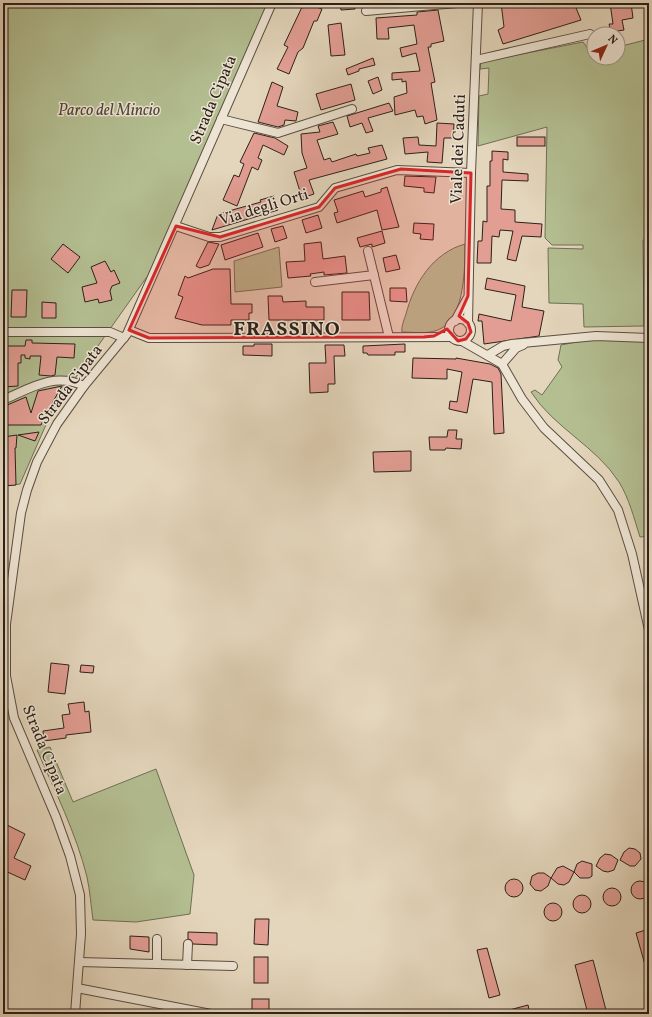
<svg xmlns="http://www.w3.org/2000/svg" width="652" height="1017" font-family="Vollkorn,serif">
  <style>
    .green { fill: #b3be91; stroke: #706f56 }
    .building { fill: #e39e94; stroke: #2d201a }
    .lines { fill: none; stroke-linecap: round; stroke-linejoin: round }
    .street-casing { stroke: #5b4e42; stroke-width: 10 }
    .street { stroke: #ede4d3; stroke-width: 8 }
    .marked { fill: #d62828; fill-opacity: 0.2; stroke: #d62828; stroke-width: 3; stroke-linejoin: round }
    .labels { text-anchor: middle; dominant-baseline: central; stroke-width: 3; stroke-linejoin: round; paint-order: stroke }
    .street-label { font-size: 16px; fill: #2d201a; stroke: #ede4d3 }
    .park-label { font-size: 16px; font-style: italic; fill: #4e4838; stroke: #ede4d3 }
    .district-label { font-size: 20px; font-weight: bold; letter-spacing: 1px; fill: #2d201a; stroke: #ede4d3 }
  </style>
  <rect width="100%" height="100%" fill="#e4d6bc"/>
  <filter id="stains"><feTurbulence type="fractalNoise" baseFrequency=".005" numOctaves="4"/><feColorMatrix values="0 0 0 0 .2 0 0 0 0 .09 0 0 0 0 .02 0 0 0 .5 -.17"/></filter>
  <radialGradient id="worn" r=".72"><stop offset=".6" stop-color="#630" stop-opacity="0"/><stop offset="1" stop-color="#630" stop-opacity=".3"/></radialGradient>
  <g class="green">
    <polygon points="3,3 273,3 166,249 147,278 146,278 52,411 20,484 3,486"/>
    <polygon points="649,39 649,240 643,240 644,326 584,327 583,304 549,303 548,248 583,249 583,245 552,245 545,238 547,127 478,146 479,96 488,94 489,68 480,69 481,62 583,42 592,54 594,53 594,58 618,58 618,47"/>
    <path d="M465 244C465 266 465 315 442 328 431 335 414 332 402 332 401 327 404 320 406 314 414 283 433 253 465 244Z"/>
    <polygon points="279,247 282,287 235,292 234,261"/>
    <path d="M587 340 649 341V536L640 537C634 518 629 498 619 482 596 446 554 428 531 392L535 390 542 395 562 367 558 360 561 345Z"/>
    <path d="M50 747 73 802 156 769 194 875 190 914 136 922 93 920C91 906 90 891 87 877 76 833 55 791 37 750Z"/>
  </g>
  <g class="building">
    <polygon points="306,3 322,9 317,21 314,21 303,48 298,52 289,74 277,69 288,47 284,45 302,7 304,8"/>
    <polygon points="340,3 355,3 355,9 341,10"/>
    <polygon points="501,3 574,3 581,20 503,44 498,30 504,27"/>
    <polygon points="610,3 631,3 633,18 622,20 624,30 611,32 609,24 613,24"/>
    <polygon points="438,10 444,41 431,44 431,47 428,47 435,82 431,83 437,120 425,124 423,116 417,117 415,110 395,115 394,97 407,93 406,81 402,82 402,79 392,80 392,73 420,71 416,53 402,57 400,48 417,44 414,25 388,28 389,39 377,39 376,18 417,15 417,12"/>
    <polygon points="341,23 345,55 331,56 328,25"/>
    <polygon points="373,58 375,65 359,69 359,71 348,75 346,69"/>
    <polygon points="378,77 382,90 373,94 368,81"/>
    <polygon points="272,82 283,87 277,106 298,112 296,121 285,120 284,125 278,127 258,122"/>
    <polygon points="351,84 355,100 321,110 316,94"/>
    <polygon points="389,103 393,111 368,118 373,131 366,133 362,123 350,127 347,116"/>
    <polygon points="333,122 338,134 317,140 324,160 330,158 332,162 356,154 357,156 370,153 368,148 382,145 387,159 309,180 314,194 302,198 294,172 307,168 302,153 301,134 320,132 318,126"/>
    <polygon points="437,123 454,124 453,138 444,138 442,163 427,162 428,152 405,154 403,138 418,137 419,145 436,146"/>
    <polygon points="254,133 275,138 288,146 284,155 263,145 258,158 262,160 258,170 252,167 237,206 223,200 234,175 239,177 244,164 240,162"/>
    <rect x="517" y="137" width="28" height="9"/>
    <polygon points="492,151 508,152 508,160 503,159 503,172 528,174 528,181 502,180 501,209 515,210 515,222 542,224 541,237 522,236 516,261 507,259 513,231 500,230 499,237 492,236 491,263 477,263 478,241 482,241 483,221 487,222 487,186 490,186 490,161 492,161"/>
    <polygon points="405,176 436,177 434,193 424,192 424,188 404,186"/>
    <polygon points="387,187 399,227 382,230 377,210 337,223 334,213 338,212 334,200 363,191 365,197 381,192 381,189"/>
    <polygon points="274,196 278,210 212,230 218,214 261,202 260,200"/>
    <polygon points="318,215 322,228 306,233 302,220"/>
    <polygon points="414,223 434,224 433,240 420,239 421,234 413,233"/>
    <polygon points="283,226 287,238 275,242 271,229"/>
    <polygon points="382,231 385,243 372,247 372,244 360,247 357,238"/>
    <polygon points="258,233 263,247 225,260 221,245"/>
    <polygon points="208,242 219,244 209,265 200,268 196,266"/>
    <polygon points="321,242 323,259 345,256 347,273 324,275 324,272 310,274 311,276 288,278 286,262 305,261 304,244"/>
    <polygon points="63,244 80,257 68,273 51,259"/>
    <polygon points="396,255 400,269 386,272 383,258"/>
    <polygon points="105,261 111,272 114,270 120,283 112,286 110,291 112,300 99,303 98,299 85,302 82,287 97,283 91,267"/>
    <polygon points="213,269 230,269 231,304 252,304 252,313 249,313 249,320 231,320 231,325 202,325 175,318 183,297 178,295 185,276 188,278"/>
    <polygon points="487,278 525,286 522,307 544,311 539,336 484,344 482,321 478,321 479,314 511,321 516,295 485,289"/>
    <polygon points="390,288 406,288 407,302 390,301"/>
    <polygon points="12,290 27,290 26,317 11,317"/>
    <polygon points="342,292 369,292 370,320 342,320"/>
    <polygon points="268,296 282,296 283,302 306,301 306,307 324,307 324,320 269,320"/>
    <polygon points="42,302 56,303 56,318 42,318"/>
    <polygon points="26,340 32,340 32,343 75,344 74,358 57,357 55,375 51,376 39,375 41,356 30,356 30,359 25,358 25,355 21,355 21,363 18,363 18,386 3,387 4,353 7,353 7,346 25,346"/>
    <polygon points="254,344 272,344 272,356 243,355 243,346 254,346"/>
    <polygon points="405,344 405,352 395,352 395,355 368,355 367,353 363,353 363,346"/>
    <polygon points="325,345 344,345 345,356 334,356 335,384 328,384 328,392 310,393 309,363 326,363"/>
    <polygon points="413,358 456,359 456,358 490,364 498,368 501,374 504,433 494,434 492,382 473,379 467,413 449,409 450,401 457,402 462,372 447,369 447,379 412,378"/>
    <polygon points="62,386 47,412 41,425 3,425 3,409 5,409 5,406 26,397 31,413 38,391"/>
    <polygon points="448,430 457,430 456,439 462,439 461,449 446,448 445,450 430,450 429,437 447,437"/>
    <polygon points="39,432 35,441 18,435"/>
    <polygon points="17,435 16,448 15,448 16,485 3,486 3,463 7,463 6,446 3,446 3,437"/>
    <polygon points="411,451 411,471 374,472 373,452"/>
    <polygon points="51,663 69,665 65,694 48,692"/>
    <polygon points="81,665 94,666 93,673 80,672"/>
    <polygon points="84,702 85,712 89,711 91,732 66,735 66,738 44,741 43,731 64,728 62,715 70,714 68,704"/>
    <polygon points="7,825 25,834 14,858 31,866 25,880 3,870 3,833"/>
    <polygon points="629,848 635,849 640,853 641,859 635,866 630,866 620,860 624,852"/>
    <polygon points="605,854 611,855 618,860 614,870 608,872 603,871 596,866 600,858"/>
    <polygon points="582,861 592,864 592,876 589,878 580,878 574,872 569,882 564,885 558,884 551,878 557,868 563,866 574,872 577,864"/>
    <polygon points="538,873 544,873 551,878 548,886 541,891 535,890 530,884 532,876"/>
    <circle cx="514" cy="888" r="9"/>
    <circle cx="640" cy="890" r="9"/>
    <circle cx="612" cy="897" r="9"/>
    <circle cx="582" cy="904" r="9"/>
    <circle cx="553" cy="912" r="9"/>
    <polygon points="255,919 269,919 268,945 254,944"/>
    <polygon points="649,929 649,972 647,972 636,933"/>
    <polygon points="188,932 217,933 217,945 193,944 191,940 188,939"/>
    <polygon points="130,936 149,937 149,952 130,949"/>
    <polygon points="487,948 500,995 489,998 477,950"/>
    <rect x="254" y="957" width="14" height="26"/>
    <polygon points="593,960 607,1014 588,1014 575,965"/>
    <rect x="252" y="999" width="17" height="15"/>
    <polygon points="528,1005 530,1014 502,1014 502,1012"/>
  </g>
  <g class="lines">
    <defs>
      <g id="street">
        <polyline points="366,11 457,3"/>
        <polyline points="476,60 590,34"/>
        <polyline points="221,119 278,133 352,109"/>
        <polyline points="176,226 209,237 220,237 319,207 335,188 397,170 471,173"/>
        <polyline points="368,251 389,337"/>
        <polyline points="315,282 374,275"/>
        <circle cx="460" cy="330" r="11"/>
        <polyline points="455,321 467,299"/>
        <polyline points="468,323 471,173 478,3"/>
        <polyline points="129,330 149,338 452,337"/>
        <polyline points="3,332 110,332 124,338"/>
        <polyline points="462,341 502,364 522,399 544,428 599,480 618,510 632,554 649,630"/>
        <polyline points="488,355 503,346 512,344 596,336 649,338"/>
        <polyline points="502,364 516,348 523,345"/>
        <path d="M3 400C31 388 54 372 84 386"/>
        <polyline points="79,962 233,966"/>
        <polyline points="157,964 157,939"/>
        <polyline points="187,965 188,944"/>
        <polyline points="77,988 211,1014"/>
        <polyline points="75,1014 81,934 80,895 70,856 56,817 14,718 6,676 6,624 21,513 27,490 37,462 57,424 84,386 127,334 272,3"/>
      </g>
    </defs>
    <use href="#street" class="street-casing"/>
    <use href="#street" class="street"/>
  </g>
  <path class="marked" d="M401 169 471 173 468 296 459 316 468 323 471 332 466 339 458 341 447 329 434 336 424 337 149 338 129 330 176 226 220 237 319 207 335 188Z"/>
  <g class="labels">
    <g class="street-label">
      <text transform="translate(214 100) rotate(-67)">Strada Cipata</text>
      <text transform="translate(459 149) rotate(-88)">Viale dei Caduti</text>
      <text transform="translate(264 208) rotate(-17)">Via degli Orti</text>
      <text transform="translate(71 385) rotate(-53)">Strada Cipata</text>
      <text transform="translate(44 750) rotate(68)">Strada Cipata</text>
    </g>
    <g class="park-label">
      <text x="109" y="111">Parco del Mincio</text>
    </g>
    <g class="district-label">
      <text x="287" y="330">FRASSINO</text>
    </g>
  </g>
  <rect width="652" height="1017" fill="none" stroke="#e4d6bc" stroke-width="16"/>
  <rect x="4" y="4" width="644" height="1009" fill="none" stroke="#2d201a" stroke-width="2"/>
  <rect x="8" y="8" width="636" height="1001" fill="none" stroke="#2d201a"/>
  <g transform="translate(606 46) rotate(46)"><circle r="19" fill="#ede4d3" stroke="#a09689"/>
  <path d="M0-3L7 15L0 10L-7 15Z" fill="#8f2418"/>
  <text y="-6" font-size="11" font-weight="bold" text-anchor="middle" fill="#2d201a">N</text>
  </g>
  <rect width="100%" height="100%" filter="url(#stains)"/>
  <rect width="100%" height="100%" fill="url(#worn)"/>
</svg>
